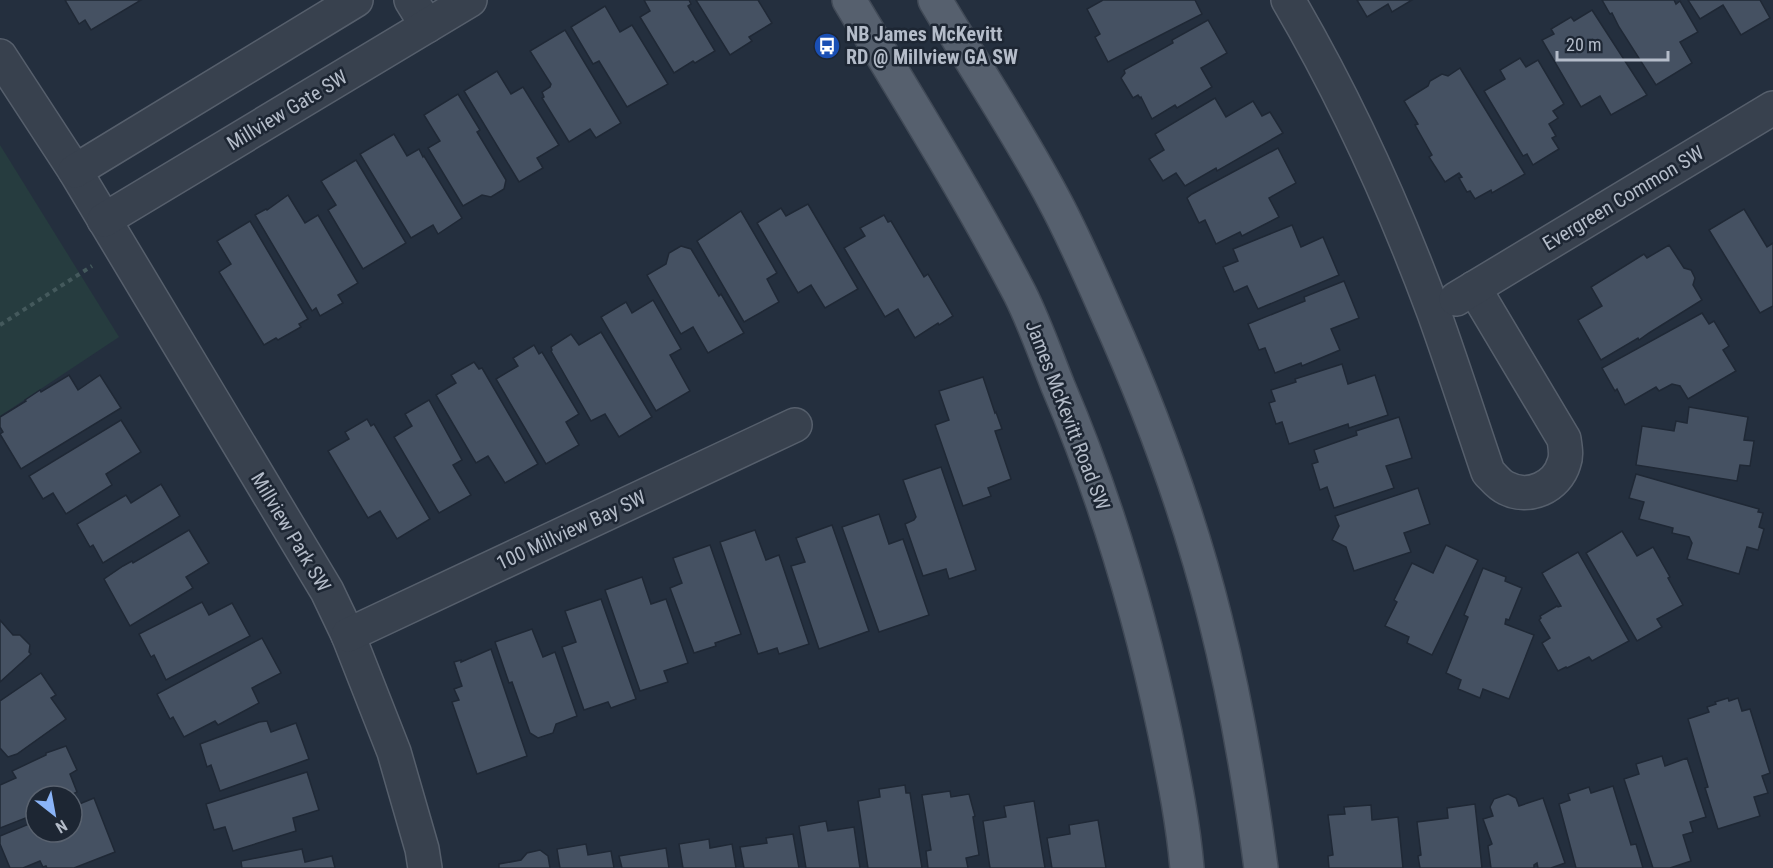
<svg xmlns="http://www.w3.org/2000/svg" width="1773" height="868" font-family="'Roboto Condensed',sans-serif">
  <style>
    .green { fill: #263c3f }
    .building { fill: #455162; stroke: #1f2835; stroke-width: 1.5 }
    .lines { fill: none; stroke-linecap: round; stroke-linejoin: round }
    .minor-casing { stroke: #565f6c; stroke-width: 36 }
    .major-casing { stroke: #414a57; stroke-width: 36 }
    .path { stroke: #44595c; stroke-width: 4; stroke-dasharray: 4.5 4.5; stroke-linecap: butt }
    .minor { stroke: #38414e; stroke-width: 33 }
    .major { stroke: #56606e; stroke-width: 33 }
    .labels { text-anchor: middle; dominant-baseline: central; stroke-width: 5; stroke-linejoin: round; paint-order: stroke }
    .poi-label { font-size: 20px; font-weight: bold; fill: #b4bcc9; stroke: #1d2633; text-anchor: start }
    .street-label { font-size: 20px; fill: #b4bcc9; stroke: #1d2633 }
  </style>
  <rect width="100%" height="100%" fill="#242f3e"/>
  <polygon class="green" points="0,145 119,337 0,416"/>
  <g class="building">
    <polygon points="65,0 141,0 91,30 85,20 79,24"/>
    <polygon points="644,0 689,0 691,4 688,6 715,51 695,63 693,61 674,73 640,17 650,11"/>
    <polygon points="696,0 758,0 772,23 749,37 752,41 730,55"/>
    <polygon points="1103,0 1195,0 1202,14 1108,62 1095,37 1100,34 1087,9"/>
    <polygon points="1357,0 1412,0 1392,12 1388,4 1367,17"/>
    <polygon points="1602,0 1674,0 1676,4 1680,1 1698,32 1680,42 1692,63 1656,85 1619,27 1612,13 1610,14"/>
    <polygon points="1688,0 1760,0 1770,18 1741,35 1723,5 1700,19"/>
    <polygon points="605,6 620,32 632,25 668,84 627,107 599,61 593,64 571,27"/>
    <polygon points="1592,10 1647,95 1611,115 1600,96 1581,107 1542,40 1554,34 1551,29 1571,17 1574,21"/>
    <polygon points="1208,20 1227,53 1201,68 1212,87 1177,108 1175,105 1152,119 1141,97 1140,98 1138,95 1133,98 1121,78 1125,73 1124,70 1173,43 1172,40"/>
    <polygon points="565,30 621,123 596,138 590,129 569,142 542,98 544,97 542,92 550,87 551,84 530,51"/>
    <polygon points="1520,58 1526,67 1538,60 1564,104 1553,111 1558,118 1549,124 1556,136 1552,138 1559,149 1533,165 1527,154 1523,156 1484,91 1505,79 1500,70"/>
    <polygon points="1460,68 1525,174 1492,193 1491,190 1475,199 1470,191 1467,192 1459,178 1462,177 1459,173 1445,182 1429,157 1432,155 1415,125 1418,124 1404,101 1428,86 1430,81 1442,74 1448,76"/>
    <polygon points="497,71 511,94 523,87 559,145 537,158 543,168 519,182 464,91"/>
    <polygon points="458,94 480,130 477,132 506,180 504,189 491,197 482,195 463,206 428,148 440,141 424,115"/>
    <polygon points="1215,98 1226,117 1253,101 1262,116 1270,112 1283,133 1217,171 1216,168 1185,186 1176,173 1163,181 1149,159 1164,150 1155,134"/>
    <polygon points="394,134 407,156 419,149 423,157 424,156 462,218 438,234 433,225 411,238 360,154"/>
    <polygon points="1278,148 1296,183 1269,198 1279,217 1242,236 1240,232 1216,244 1205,220 1199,223 1187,198 1192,194"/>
    <polygon points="356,160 406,243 363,269 328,210 336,205 321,181"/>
    <polygon points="288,195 305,223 318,215 358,283 338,295 343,303 320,316 316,308 312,311 255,215 266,209 267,210"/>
    <polygon points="808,204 858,289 825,308 811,285 798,293 757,223 781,208 786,216"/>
    <polygon points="1744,209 1767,247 1773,243 1773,306 1760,313 1709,230"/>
    <polygon points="741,211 777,273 767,279 779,302 744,322 697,241"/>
    <polygon points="884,215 888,222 891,221 924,277 928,274 953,316 939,325 938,323 915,338 898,309 885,317 844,248 865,236 860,228"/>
    <polygon points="250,221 308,319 299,324 301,327 278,340 276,338 264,345 219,272 231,264 217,241"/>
    <polygon points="1292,225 1301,247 1323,237 1339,275 1258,309 1247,286 1234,292 1223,267 1238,261 1233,249"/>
    <polygon points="1669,245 1684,268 1691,270 1695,278 1693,285 1702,300 1649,333 1639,340 1638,338 1601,360 1578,320 1602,306 1591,287 1644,254 1647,258"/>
    <polygon points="681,246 691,249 719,296 721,294 744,333 708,353 693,327 681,334 647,275 666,264 669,253"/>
    <polygon points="1344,281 1359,318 1331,329 1340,350 1302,366 1301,363 1275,373 1265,348 1259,350 1248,324 1305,301 1304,297"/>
    <polygon points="653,300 681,349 670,355 690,391 656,411 601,317 626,302 632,313"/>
    <polygon points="1702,313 1709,324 1714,321 1729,346 1723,350 1736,371 1688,399 1680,386 1672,384 1659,391 1656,387 1625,405 1617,389 1615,391 1602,368"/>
    <polygon points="601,332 652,417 619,437 605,414 591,421 551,351 552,350 551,347 571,334 579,345"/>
    <polygon points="534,345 539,354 542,352 579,414 566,422 579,445 546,464 496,379 518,366 513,358"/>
    <polygon points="474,362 479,369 482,368 538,464 505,483 488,456 476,463 436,395 456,383 451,375"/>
    <polygon points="1342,364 1348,384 1375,375 1388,415 1349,428 1348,424 1289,444 1282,422 1276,424 1269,403 1275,401 1271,390 1296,382 1295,379"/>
    <polygon points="69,375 78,390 100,375 121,408 21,469 0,434 3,432 0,427 0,417 26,401 25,400 40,390 41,392"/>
    <polygon points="983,377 995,413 996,412 1002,429 995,431 1011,479 988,488 991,496 963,506 935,425 949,420 939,391"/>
    <polygon points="429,400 462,460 453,465 471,495 439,513 394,437 412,426 405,414"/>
    <polygon points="1689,407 1748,417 1744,440 1754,441 1750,466 1740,465 1737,481 1636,465 1642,426 1674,431 1676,421 1687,423"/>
    <polygon points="1399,417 1412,458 1386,466 1394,488 1334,508 1327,487 1320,490 1312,464 1318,462 1314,450 1357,435 1356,431"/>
    <polygon points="367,419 371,426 374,424 430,519 397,539 380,511 368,518 328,451 349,439 345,432"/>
    <polygon points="121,420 141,452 106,474 112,485 66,514 53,493 43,499 29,476"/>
    <polygon points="941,467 976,570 949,579 946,569 923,576 905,524 914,520 916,517 903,480"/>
    <polygon points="1636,474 1759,509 1758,512 1763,513 1759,527 1764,529 1758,550 1747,547 1739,574 1687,559 1692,543 1689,537 1672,533 1673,528 1639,519 1644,502 1629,498"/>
    <polygon points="161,484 180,516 103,563 93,545 90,547 77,524 126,495 131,503"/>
    <polygon points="1418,488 1430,524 1404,533 1411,552 1354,571 1346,547 1332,540 1339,526 1335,516"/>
    <polygon points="879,514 889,544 903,539 929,615 879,632 842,527"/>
    <polygon points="832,525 869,631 819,649 791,566 805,562 796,538"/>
    <polygon points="189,530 209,563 186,577 193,588 130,626 104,579 123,566 132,561 133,563"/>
    <polygon points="755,530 766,560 779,555 809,644 779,654 777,648 758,654 720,542"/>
    <polygon points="1622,531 1637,556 1653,547 1670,577 1668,578 1683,605 1657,619 1662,627 1637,641 1586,553"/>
    <polygon points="710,545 741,634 715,643 716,646 694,653 670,588 682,583 673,558"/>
    <polygon points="1446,545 1478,560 1432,655 1407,643 1409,637 1385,626 1397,602 1394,600 1412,563 1433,573"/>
    <polygon points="1578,552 1629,641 1592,661 1589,657 1567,668 1566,667 1558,671 1542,643 1550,638 1539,620 1541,618 1540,616 1557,606 1558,607 1561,606 1542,573"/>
    <polygon points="1483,568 1506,577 1505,581 1522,588 1509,620 1506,619 1505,624 1534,635 1509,699 1483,689 1480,698 1458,689 1461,680 1446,673 1468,617 1464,615"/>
    <polygon points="642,577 651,604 666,599 688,663 664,671 668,682 640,691 605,590"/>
    <polygon points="601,599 636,699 611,708 608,702 584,710 562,647 576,642 565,611"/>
    <polygon points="202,602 209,615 232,603 250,636 166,680 154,655 151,657 139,634"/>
    <polygon points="0,620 13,635 20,635 30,645 29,652 31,654 0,682"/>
    <polygon points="532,629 543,657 555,652 577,716 556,724 553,733 538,738 530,733 512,682 509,683 495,642"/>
    <polygon points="262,638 281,673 252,688 259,703 218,725 215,721 184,737 173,717 170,719 157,694"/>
    <polygon points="491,649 527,756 477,774 452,702 459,700 454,689 462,686 454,662 461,660 461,662"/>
    <polygon points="41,673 56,695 51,698 66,719 17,754 8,757 0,748 0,701"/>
    <polygon points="1728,698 1729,701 1738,698 1742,711 1750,709 1770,773 1762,776 1768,793 1754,797 1760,816 1718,829 1705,788 1708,787 1688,719 1709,712 1707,707 1716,704 1715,702"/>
    <polygon points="267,721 271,732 296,723 309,759 220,791 211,765 207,767 200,744 259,722"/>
    <polygon points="66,746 77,770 70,774 77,792 69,796 36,796 36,814 0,828 0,785 16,778 12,771 46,755 46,753"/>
    <polygon points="1662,756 1665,766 1687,758 1706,817 1690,822 1693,832 1683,835 1691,861 1670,868 1653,868 1624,779 1639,774 1636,764"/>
    <polygon points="307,772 319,810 293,818 296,831 233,851 225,827 214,830 206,804"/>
    <polygon points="905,785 906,793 910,793 922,868 868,868 858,801 880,797 879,789"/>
    <polygon points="1613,786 1631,845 1636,844 1643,868 1576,868 1559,804 1570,800 1568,794 1589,787 1591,793"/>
    <polygon points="950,791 951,797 969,794 975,816 973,817 979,855 966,858 968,868 928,868 926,851 931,850 922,795"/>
    <polygon points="1508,794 1516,798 1519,806 1543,798 1565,863 1551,868 1538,868 1537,863 1534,865 1534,868 1491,868 1488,846 1492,844 1483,819 1493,816 1490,807 1494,799"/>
    <polygon points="94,798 115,852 74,868 47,868 46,866 43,867 40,861 23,868 10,868 0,844 0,836 36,821 36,832 72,832 72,807"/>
    <polygon points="1034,801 1045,868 990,868 983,821 1006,817 1004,806"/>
    <polygon points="1475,804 1482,868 1420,868 1418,856 1421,855 1417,822 1448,818 1447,808"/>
    <polygon points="1371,805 1372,820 1398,817 1403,868 1329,868 1328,856 1333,855 1328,815 1345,814 1344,807"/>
    <polygon points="1098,820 1106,868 1052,868 1047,838 1070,834 1069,825"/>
    <polygon points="826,821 828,831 854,827 860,868 806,868 799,826"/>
    <polygon points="793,834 799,868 744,868 740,847 767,843 766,838"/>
    <polygon points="709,839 710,848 732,844 736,868 683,868 679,844"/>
    <polygon points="586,844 588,855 611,851 614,868 560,868 557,849"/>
    <polygon points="666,848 669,868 622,868 619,856"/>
    <polygon points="302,849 305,862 332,856 335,868 242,868 241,861"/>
    <polygon points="540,850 548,856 550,868 499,868 499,864 521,860 527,853"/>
  </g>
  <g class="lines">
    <defs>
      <g id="minor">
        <polyline points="411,0 427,26"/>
        <path d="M1288 0C1346 99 1394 205 1434 313 1453 366 1470 419 1488 472 1494 478 1499 485 1506 488 1529 500 1557 487 1564 463 1567 455 1565 447 1564 439L1474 288"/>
        <polyline points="0,56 75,171 327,591 348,635 394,752 422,849 425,868"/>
        <polyline points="75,171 356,0"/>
        <polyline points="104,220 470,0"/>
        <polyline points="1456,299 1773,108"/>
        <polyline points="348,635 795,425"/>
      </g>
      <g id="major">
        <path d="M849 0C907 97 968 194 1020 294 1035 324 1046 356 1058 386 1106 498 1140 614 1165 733 1174 778 1183 822 1187 868"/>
        <path d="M935 0C974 66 1017 130 1053 198 1073 235 1090 274 1107 313 1151 411 1189 514 1215 618 1236 701 1250 784 1261 868"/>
      </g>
    </defs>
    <use href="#minor" class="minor-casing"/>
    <use href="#major" class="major-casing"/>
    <polyline class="path" points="0,325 92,266"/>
    <use href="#minor" class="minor"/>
    <use href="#major" class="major"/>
  </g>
  <defs>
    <symbol id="bus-disc" viewBox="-11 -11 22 22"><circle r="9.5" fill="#1a4fb4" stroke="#1d2633"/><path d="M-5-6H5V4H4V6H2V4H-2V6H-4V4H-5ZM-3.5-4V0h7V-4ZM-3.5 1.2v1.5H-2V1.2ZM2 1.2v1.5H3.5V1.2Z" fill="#fff"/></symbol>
  </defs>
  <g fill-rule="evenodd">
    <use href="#bus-disc" x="812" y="31" width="30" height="30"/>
  </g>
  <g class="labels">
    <g class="poi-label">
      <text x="846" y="34">NB James McKevitt<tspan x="846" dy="23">RD @ Millview GA SW</tspan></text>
    </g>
    <g class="street-label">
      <text transform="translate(287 110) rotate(-31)">Millview Gate SW</text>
      <text transform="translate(1623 198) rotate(-31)">Evergreen Common SW</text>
      <text transform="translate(1068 415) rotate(69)">James McKevitt Road SW</text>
      <text transform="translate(571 530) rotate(-25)">100 Millview Bay SW</text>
      <text transform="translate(291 532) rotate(59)">Millview Park SW</text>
    </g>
  </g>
  <g transform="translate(54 814) rotate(149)"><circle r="28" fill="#1d2633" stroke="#59626f" stroke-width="1.5"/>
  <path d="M0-4.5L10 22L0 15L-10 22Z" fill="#8ab4f8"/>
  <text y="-9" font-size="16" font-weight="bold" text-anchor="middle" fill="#b4bcc9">N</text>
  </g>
  <path d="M1557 51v9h111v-9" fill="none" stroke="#b4bcc9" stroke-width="3"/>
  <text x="1566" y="51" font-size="18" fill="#b4bcc9" stroke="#1d2633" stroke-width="4.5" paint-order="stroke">20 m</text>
</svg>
